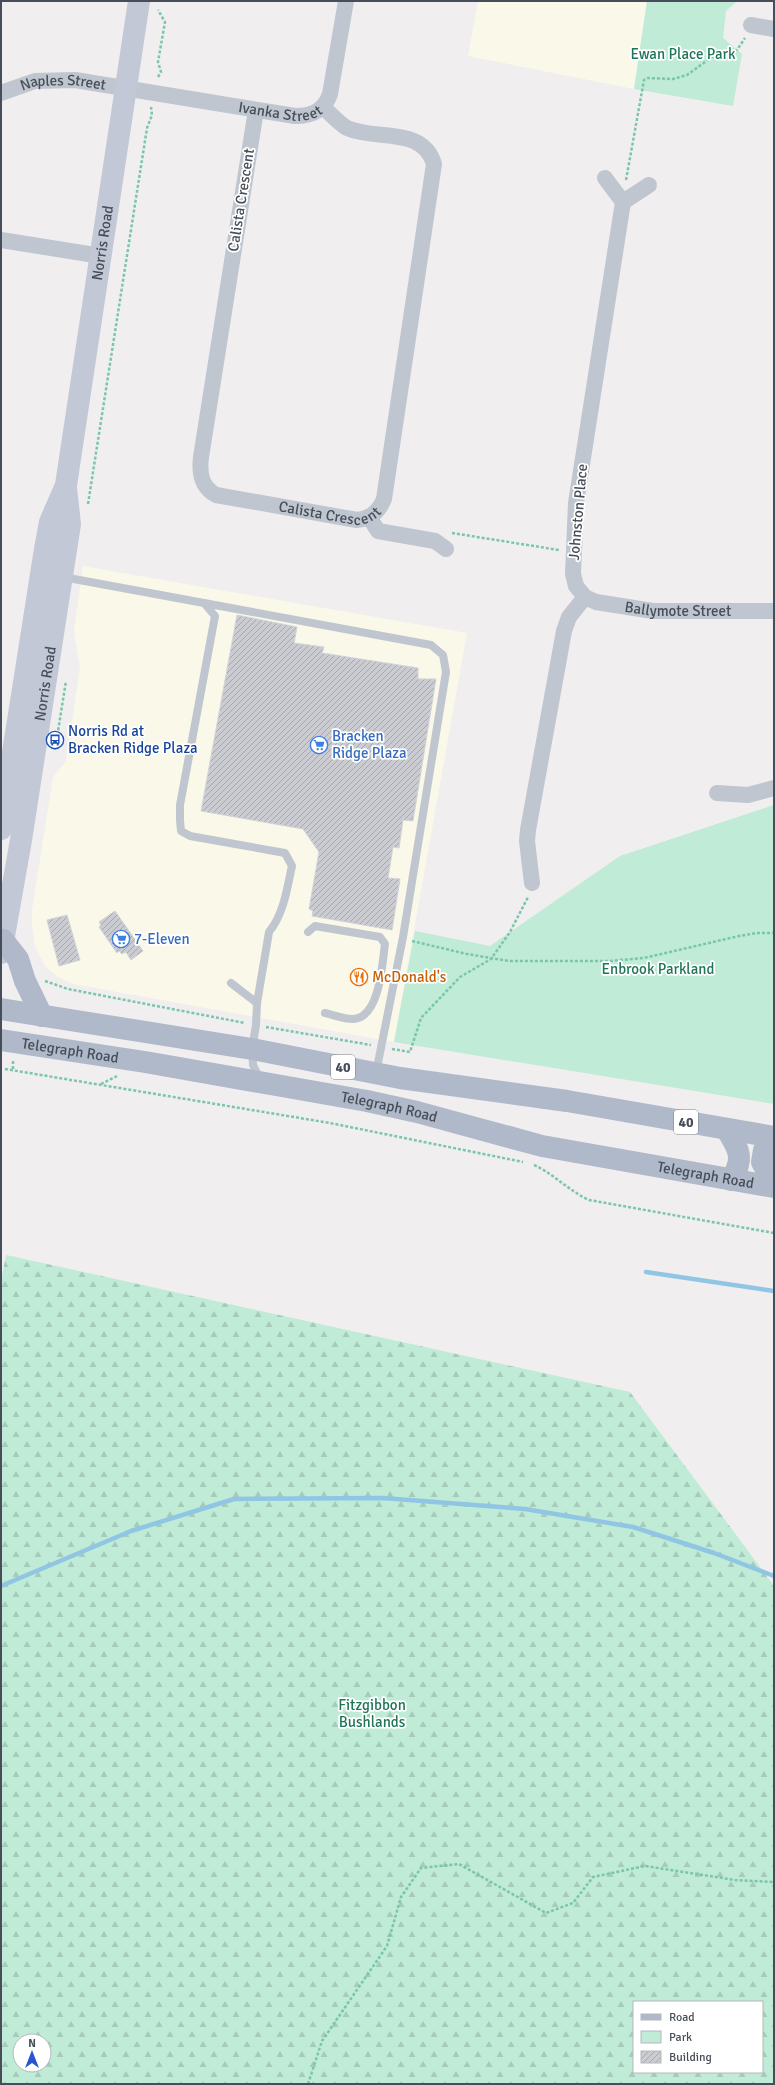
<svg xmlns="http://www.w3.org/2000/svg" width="775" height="2085" font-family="Signika,sans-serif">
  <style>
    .commercial { fill: #faf8e8 }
    .forest { fill: url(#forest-firs); fill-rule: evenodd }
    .park { fill: #bfebd7 }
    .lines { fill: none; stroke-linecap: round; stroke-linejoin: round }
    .stream { stroke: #90c5e4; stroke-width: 4.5 }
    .building { fill: url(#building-hatch); stroke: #d2d3d9 }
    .path { stroke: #7ac6ad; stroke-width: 2.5; stroke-dasharray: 3 2; stroke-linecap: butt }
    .service { stroke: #bfc6cf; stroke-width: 8 }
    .minor { stroke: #bfc6cf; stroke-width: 16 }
    .secondary { stroke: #c2c8d5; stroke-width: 22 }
    .primary { stroke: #afb9ca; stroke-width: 22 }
    .labels { text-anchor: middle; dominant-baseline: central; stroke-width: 3.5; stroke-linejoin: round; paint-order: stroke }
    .shield { fill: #fff; stroke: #7e838b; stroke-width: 1 }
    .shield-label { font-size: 14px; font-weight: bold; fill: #474e59 }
    .park-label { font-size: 15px; fill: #1e7557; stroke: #fff }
    .street-label { font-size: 15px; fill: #474e59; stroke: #fff }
    .transit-label { font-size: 15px; fill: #164399; stroke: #fff; text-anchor: start }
    .shop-label { font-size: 15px; fill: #366cbe; stroke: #fff; text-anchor: start }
    .food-label { font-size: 15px; fill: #c56008; stroke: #fff; text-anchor: start }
  </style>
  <defs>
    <pattern id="forest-firs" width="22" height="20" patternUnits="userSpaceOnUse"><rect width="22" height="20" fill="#bfebd7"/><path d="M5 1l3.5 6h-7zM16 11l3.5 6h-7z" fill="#a6cbbb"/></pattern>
    <pattern id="building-hatch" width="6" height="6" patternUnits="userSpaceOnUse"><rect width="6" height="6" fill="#cbccd2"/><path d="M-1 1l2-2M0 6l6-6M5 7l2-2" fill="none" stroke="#a7a8ad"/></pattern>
  </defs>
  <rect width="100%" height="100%" fill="#f0eeee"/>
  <g class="commercial">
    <polygon points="478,1 647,1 634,89 468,56"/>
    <polygon points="83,566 467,633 394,1042 73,984 58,977 46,967 35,947 32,927 32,910 53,777 66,761 80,668 74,631"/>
  </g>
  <path class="forest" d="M6 1255 630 1392 774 1586V2084H1V1281ZM634 2002H762V2072H634ZM20 2041H44V2065H20Z"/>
  <g class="park">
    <polygon points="647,1 737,1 726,11 723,38 742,54 733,106 634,89"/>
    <polygon points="774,805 774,1104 394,1042 415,931 490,946 620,856"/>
  </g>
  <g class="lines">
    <g class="stream">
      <polyline points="646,1272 774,1291"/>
      <polyline points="1,1586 131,1531 234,1499 383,1498 525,1509 633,1527 714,1553 774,1576"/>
    </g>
  </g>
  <g class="building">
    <polygon points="237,615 297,627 294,643 324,647 322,653 418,668 418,679 436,679 413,821 403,820 399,848 393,847 388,878 400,879 392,930 312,916 313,911 309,909 319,852 303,829 201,811"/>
    <polygon points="115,911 143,951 131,960 126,952 122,954 119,951 117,953 99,927 101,925 99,922"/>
    <polygon points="67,915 80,960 59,966 47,920"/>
  </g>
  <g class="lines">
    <g class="path">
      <polyline points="158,77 161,72 158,62 165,22 158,10"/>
      <polyline points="626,180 644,80 648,78 673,79 687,75 712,57 737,50 745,38"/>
      <polyline points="88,504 147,128 152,115 151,107"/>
      <polyline points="452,533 559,550"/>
      <polyline points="55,750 66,681"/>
      <polyline points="412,941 467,954 509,961 609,961 644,958 739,936 757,933 774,933"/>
      <polyline points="45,981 68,989 245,1023"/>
      <polyline points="266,1027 371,1045"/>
      <polyline points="392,1049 410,1052 421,1018 460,977 491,959 510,932 528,897"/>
      <polyline points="13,1061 13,1070"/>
      <polyline points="5,1069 330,1123 523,1162"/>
      <polyline points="101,1084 117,1076"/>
      <path d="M534 1165C554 1174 569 1191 589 1200L774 1233"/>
      <polyline points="308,2084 322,2041 387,1946 401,1897 421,1868 459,1864 546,1913 573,1903 593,1877 645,1866 735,1880 774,1882"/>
    </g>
    <g class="service">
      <path d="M63 577 204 603 215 616 180 805V820L181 831 190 836 285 853 292 866C287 888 284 914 269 932L257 1003 256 1025 252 1049 253 1065 260 1079"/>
      <polyline points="204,603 431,645 443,655 446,672 403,937 376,1073"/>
      <path d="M308 932 315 926 380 937 385 944C382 964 380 1018 353 1019 344 1019 334 1015 325 1013"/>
      <polyline points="231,983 257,1003"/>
    </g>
    <g class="minor">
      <polyline points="751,25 774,29"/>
      <path id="s1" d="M1 93 35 81 75 80 295 116C312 116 324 111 330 94L346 1"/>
      <path id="s2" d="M256 110 201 457C199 473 201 487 216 495L357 520C371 519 379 511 384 499L434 164C423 126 376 141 347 128 338 123 331 114 323 107"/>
      <path id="s3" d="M605 178 623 202 576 503 573 574 576 586 585 597 596 602 653 611H774"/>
      <polyline points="623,202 649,185"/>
      <polyline points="1,240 101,256"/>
      <polyline points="369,517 378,531 435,541 446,549"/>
      <polyline points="717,793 748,795 774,788"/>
      <polyline points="532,883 527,841 528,830 564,631 569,617 585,597"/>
    </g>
    <g class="secondary">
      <path id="s4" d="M1 829 45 549 50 522 66 485 139 1"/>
      <path id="s5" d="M1 953 21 840 70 524 66 488"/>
    </g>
    <g class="primary">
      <polyline points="3,940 18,959 25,981 42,1016"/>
      <polyline points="1,1009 252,1049 400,1078 567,1101 774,1137"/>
      <path id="s6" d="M1 1040 145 1062 367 1101 417 1112 542 1146 774 1187"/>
      <path d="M727 1130C739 1150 745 1158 731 1180"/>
      <polyline points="774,1138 764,1150 762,1162 774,1182"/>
    </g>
  </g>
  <defs>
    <symbol id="bus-ring" viewBox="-11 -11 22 22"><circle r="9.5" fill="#fff" stroke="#1a4fb4" stroke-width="1.5"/><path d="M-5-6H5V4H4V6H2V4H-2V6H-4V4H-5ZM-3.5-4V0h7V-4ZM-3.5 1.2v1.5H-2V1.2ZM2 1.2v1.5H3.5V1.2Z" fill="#1a4fb4"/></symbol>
    <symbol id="supermarket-ring" viewBox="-11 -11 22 22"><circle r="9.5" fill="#fff" stroke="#3f7fe0" stroke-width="1.5"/><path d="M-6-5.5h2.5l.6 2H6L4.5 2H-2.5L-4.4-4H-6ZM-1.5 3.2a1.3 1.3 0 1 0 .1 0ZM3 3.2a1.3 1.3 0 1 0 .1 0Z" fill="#3f7fe0"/></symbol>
    <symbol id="restaurant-ring" viewBox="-11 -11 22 22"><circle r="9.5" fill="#fff" stroke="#e8710a" stroke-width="1.5"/><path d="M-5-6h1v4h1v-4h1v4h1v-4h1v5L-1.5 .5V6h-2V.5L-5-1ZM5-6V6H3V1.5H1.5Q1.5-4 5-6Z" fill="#e8710a"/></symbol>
  </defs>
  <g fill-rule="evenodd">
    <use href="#bus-ring" x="45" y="730" width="20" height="20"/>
    <use href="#supermarket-ring" x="309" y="735" width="20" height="20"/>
    <use href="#supermarket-ring" x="111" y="929" width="20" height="20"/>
    <use href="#restaurant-ring" x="349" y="967" width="20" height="20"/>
  </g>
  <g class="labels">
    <g class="shield">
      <rect x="331" y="1055" width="24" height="24" rx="3"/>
      <rect x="674" y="1110" width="24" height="24" rx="3"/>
    </g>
    <g class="shield-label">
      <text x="343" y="1067">40</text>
      <text x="686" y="1122">40</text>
    </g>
    <g class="park-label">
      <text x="683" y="54">Ewan Place Park</text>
      <text x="658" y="969">Enbrook Parkland</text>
      <text x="372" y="1705">Fitzgibbon<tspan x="372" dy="17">Bushlands</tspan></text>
    </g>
    <g class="street-label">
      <text stroke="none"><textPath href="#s1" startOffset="64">Naples Street</textPath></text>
      <text stroke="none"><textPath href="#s1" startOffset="284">Ivanka Street</textPath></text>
      <text transform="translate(241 200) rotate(-81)">Calista Crescent</text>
      <text stroke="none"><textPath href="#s4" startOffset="596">Norris Road</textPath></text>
      <text stroke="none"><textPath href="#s2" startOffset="511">Calista Crescent</textPath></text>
      <text transform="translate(578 512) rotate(-85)">Johnston Place</text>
      <text stroke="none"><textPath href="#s3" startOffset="527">Ballymote Street</textPath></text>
      <text stroke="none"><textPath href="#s5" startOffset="273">Norris Road</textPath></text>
      <text stroke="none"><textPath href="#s6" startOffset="70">Telegraph Road</textPath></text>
      <text stroke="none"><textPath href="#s6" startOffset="394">Telegraph Road</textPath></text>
      <text stroke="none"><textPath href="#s6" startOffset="718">Telegraph Road</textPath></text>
    </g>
    <g class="transit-label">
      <text x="68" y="731">Norris Rd at<tspan x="68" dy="17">Bracken Ridge Plaza</tspan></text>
    </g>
    <g class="shop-label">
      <text x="332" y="736">Bracken<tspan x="332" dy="17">Ridge Plaza</tspan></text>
      <text x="134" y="939">7-Eleven</text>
    </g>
    <g class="food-label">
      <text x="372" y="977">McDonald's</text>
    </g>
  </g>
  <rect width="775" height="2085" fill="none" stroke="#474e59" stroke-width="4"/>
  <rect x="633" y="2001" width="130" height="72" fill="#ffffff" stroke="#b5b8bd"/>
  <rect x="641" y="2014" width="20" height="6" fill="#afb9ca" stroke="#b5b8bd"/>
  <text x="669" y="2021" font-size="12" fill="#474e59">Road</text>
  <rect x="641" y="2031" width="20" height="12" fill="#bfebd7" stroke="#b5b8bd"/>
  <text x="669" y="2041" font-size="12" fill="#474e59">Park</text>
  <rect x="641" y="2051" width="20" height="12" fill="url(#building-hatch)" stroke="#b5b8bd"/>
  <text x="669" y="2061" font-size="12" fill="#474e59">Building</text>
  <g transform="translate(32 2053)"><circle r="19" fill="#ffffff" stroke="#b5b8bd"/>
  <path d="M0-3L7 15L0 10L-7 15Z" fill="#2856d0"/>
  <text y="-6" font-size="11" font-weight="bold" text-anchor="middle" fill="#474e59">N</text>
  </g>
</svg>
